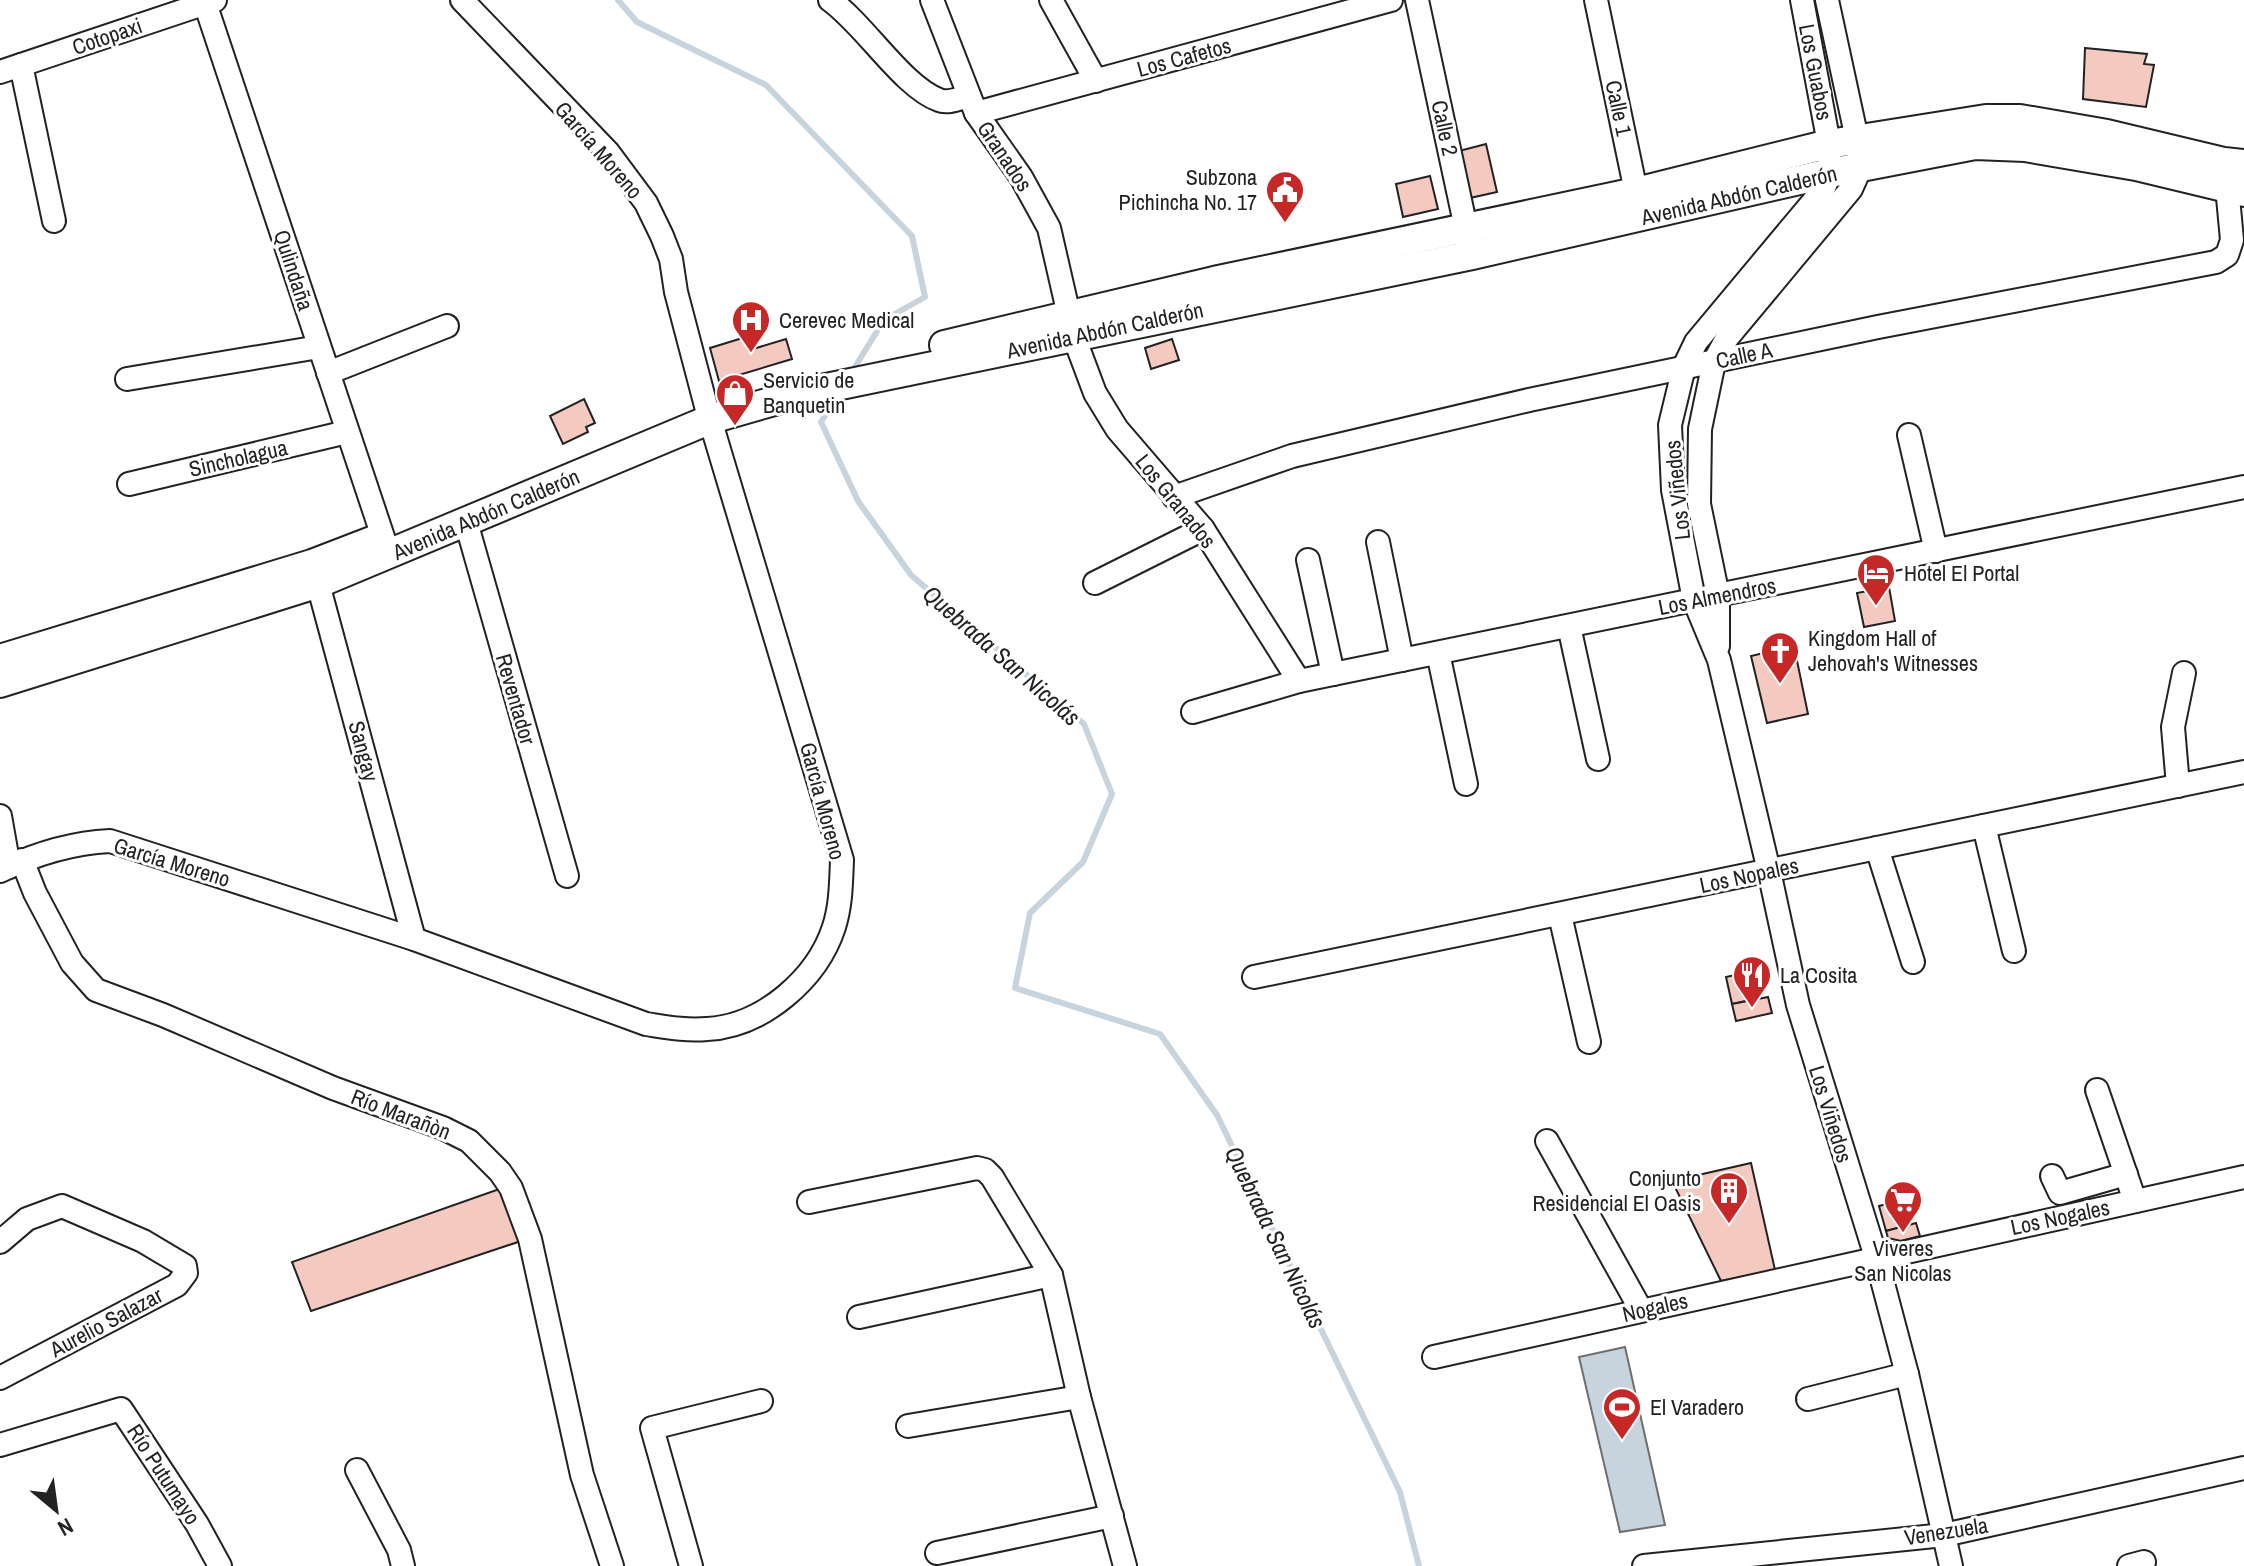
<svg xmlns="http://www.w3.org/2000/svg" width="2244" height="1566" font-family="'Archivo Narrow',sans-serif">
  <style>
    .water { fill: #c7d3dd; stroke: #6f6f6f; stroke-width: 2 }
    .lines { fill: none; stroke-linecap: round; stroke-linejoin: round }
    .stream { stroke: #c7d3dd; stroke-width: 6 }
    .building { fill: #f3c9c0; stroke: #222; stroke-width: 2 }
    .minor-casing { stroke: #222; stroke-width: 26 }
    .major-casing { stroke: #222; stroke-width: 32 }
    .minor { stroke: #fff; stroke-width: 22 }
    .major { stroke: #fff; stroke-width: 28 }
    .labels { text-anchor: middle; dominant-baseline: central; stroke-width: 6; stroke-linejoin: round; paint-order: stroke }
    .street-label { font-size: 22px; fill: #222; stroke: #fff }
    .poi-label { font-size: 22px; fill: #222; stroke: #fff; text-anchor: start }
    .water-label { font-size: 24px; font-style: italic; fill: #222; stroke: #fff }
  </style>
  <rect width="100%" height="100%" fill="#fff"/>
  <polygon class="water" points="1625,1347 1665,1525 1620,1532 1579,1357"/>
  <g class="lines">
    <g class="stream">
      <polyline points="618,0 637,22 766,85 912,236 925,297 884,320 850,375"/>
      <polyline points="838,394 821,422 858,501 911,575 1084,724 1112,794 1083,862 1030,913 1015,988 1160,1034 1217,1115 1400,1492 1419,1566"/>
    </g>
  </g>
  <g class="building">
    <polygon points="2085,48 2147,54 2144,64 2154,65 2146,107 2083,99"/>
    <polygon points="1486,144 1497,192 1470,198 1459,151"/>
    <polygon points="1430,176 1438,209 1403,217 1396,184"/>
    <polygon points="749,336 753,349 786,339 792,359 719,381 710,348"/>
    <polygon points="1172,339 1179,360 1151,369 1145,348"/>
    <polygon points="584,399 595,423 586,427 588,432 563,444 550,416"/>
    <polygon points="1889,587 1895,621 1864,627 1857,593"/>
    <polygon points="1794,646 1808,714 1767,723 1751,656"/>
    <polygon points="1749,972 1755,999 1732,1004 1726,977"/>
    <polygon points="1768,997 1772,1013 1736,1021 1732,1004"/>
    <polygon points="1751,1163 1775,1270 1721,1281 1672,1181"/>
    <polygon points="505,1187 524,1240 311,1311 292,1262"/>
    <polygon points="1898,1201 1905,1226 1886,1231 1879,1206"/>
    <polygon points="1916,1223 1920,1236 1901,1241 1888,1238 1886,1231"/>
  </g>
  <g class="lines">
    <defs>
      <g id="minor">
        <path d="M830 0C865 25 903 87 939 100 948 104 960 98 969 96"/>
        <polyline points="932,0 976,113 1021,177 1049,228 1074,337 1095,393 1117,429 1203,529 1299,681"/>
        <polyline points="1051,0 1096,81"/>
        <polyline points="1417,0 1469,242"/>
        <polyline points="1596,0 1639,206"/>
        <polyline points="1802,0 1829,144 1830,173 1824,188 1812,203 1696,342 1684,367 1670,425 1673,490 1694,600 1719,660 1769,871 1798,1005 1876,1257 1907,1374 1951,1566"/>
        <polyline points="205,3 388,552"/>
        <polyline points="21,65 54,221"/>
        <polyline points="0,72 215,0"/>
        <polyline points="976,113 1391,0"/>
        <polyline points="328,373 447,326"/>
        <polyline points="127,379 319,347"/>
        <polyline points="1909,435 1936,551"/>
        <polyline points="129,484 347,432"/>
        <polyline points="1174,497 1292,456 1529,400 1878,327 2216,262 2227,255 2232,240 2226,176"/>
        <polyline points="466,522 567,876"/>
        <polyline points="1378,542 1402,660"/>
        <polyline points="1308,560 1333,674"/>
        <polyline points="314,569 414,939"/>
        <polyline points="1095,583 1203,529"/>
        <polyline points="1569,626 1598,759"/>
        <polyline points="1718,646 1718,596 1699,504 1700,429 1714,362 1727,338 1851,189 1860,169 1857,139 1827,0"/>
        <polyline points="1438,653 1466,784"/>
        <polyline points="1193,712 1299,681 2244,487"/>
        <polyline points="2178,786 2173,727 2184,673"/>
        <polyline points="0,816 9,867"/>
        <polyline points="1984,826 2014,951"/>
        <polyline points="1877,848 1913,962"/>
        <polyline points="22,860 35,893 72,963 96,990 163,1015 333,1088 443,1128 469,1141 500,1172 511,1188 530,1239 582,1475 612,1566"/>
        <path d="M0 871C35 854 71 843 110 841L414 939 646 1024C666 1027 686 1031 707 1029 763 1026 817 979 834 927 841 905 841 883 842 860L706 406 676 292 671 259 662 236 646 203 608 152 462 0"/>
        <polyline points="1560,915 1589,1042"/>
        <polyline points="1254,977 2244,772"/>
        <polyline points="2097,1090 2135,1201"/>
        <polyline points="1547,1141 1641,1310"/>
        <polyline points="2052,1176 2060,1193 2126,1174"/>
        <polyline points="809,1202 977,1168 985,1170 992,1177 1051,1275 1079,1397 1125,1566"/>
        <polyline points="0,1242 27,1219 62,1206 143,1241 185,1266 186,1273 177,1285 0,1378"/>
        <polyline points="859,1317 1051,1275"/>
        <polyline points="1434,1357 2244,1177"/>
        <polyline points="1808,1399 1907,1374"/>
        <polyline points="908,1426 1079,1397"/>
        <polyline points="0,1445 121,1409 197,1524 220,1566"/>
        <polyline points="357,1470 399,1550 403,1566"/>
        <polyline points="937,1553 1112,1516"/>
        <polyline points="691,1566 652,1428 761,1401"/>
        <polyline points="1644,1566 1944,1535 2244,1468"/>
        <polyline points="2129,1566 2144,1562"/>
      </g>
      <g id="major">
        <polyline points="944,345 1214,281 1636,192 1829,144 1986,119 2020,119 2107,134 2224,162 2244,164"/>
        <polyline points="0,659 312,564 377,539"/>
        <polyline points="0,683 319,583 711,419 802,393 1472,255 1830,173 1975,145 2025,147 2136,166 2244,192"/>
      </g>
    </defs>
    <use href="#minor" class="minor-casing"/>
    <use href="#major" class="major-casing"/>
    <use href="#minor" class="minor"/>
    <use href="#major" class="major"/>
  </g>
  <defs>
    <symbol id="civic-pin" viewBox="-11 -11 22 30"><path d="M0 17L-7.5 6A9.5 9.5 0 1 1 7.5 6Z" fill="#c62828" stroke="#fff"/><path d="M-.6-6.5H3V-4.5H.6V-3L4-1V1h2V6H-6V1h2V-1L-.6-3ZM-1.2 2.5V6h2.4V2.5Z" fill="#fff"/></symbol>
    <symbol id="hospital-pin" viewBox="-11 -11 22 30"><path d="M0 17L-7.5 6A9.5 9.5 0 1 1 7.5 6Z" fill="#c62828" stroke="#fff"/><path d="M-5-5h3v3.5h4V-5h3V5h-3V1.5h-4V5h-3Z" fill="#fff"/></symbol>
    <symbol id="shop-pin" viewBox="-11 -11 22 30"><path d="M0 17L-7.5 6A9.5 9.5 0 1 1 7.5 6Z" fill="#c62828" stroke="#fff"/><path d="M-5-2.5h2.3a2.7 3.5 0 0 1 5.4 0H5L5.5 6h-11ZM-1.5-2.5h3a1.5 2.3 0 0 0-3 0Z" fill="#fff"/></symbol>
    <symbol id="hotel-pin" viewBox="-11 -11 22 30"><path d="M0 17L-7.5 6A9.5 9.5 0 1 1 7.5 6Z" fill="#c62828" stroke="#fff"/><path d="M-6-4.5h1.5V1H6V5H4.5V3h-9V5H-6ZM-4 0a1.8 1.8 0 1 1 3.6 0ZM.5 0V-2.5h3Q6-2.5 6 0Z" fill="#fff"/></symbol>
    <symbol id="church-pin" viewBox="-11 -11 22 30"><path d="M0 17L-7.5 6A9.5 9.5 0 1 1 7.5 6Z" fill="#c62828" stroke="#fff"/><path d="M-1.2-6h2.4v3.5h3.3v2.4h-3.3V6h-2.4V-.1h-3.3v-2.4h3.3Z" fill="#fff"/></symbol>
    <symbol id="restaurant-pin" viewBox="-11 -11 22 30"><path d="M0 17L-7.5 6A9.5 9.5 0 1 1 7.5 6Z" fill="#c62828" stroke="#fff"/><path d="M-5-6h1v4h1v-4h1v4h1v-4h1v5L-1.5 .5V6h-2V.5L-5-1ZM5-6V6H3V1.5H1.5Q1.5-4 5-6Z" fill="#fff"/></symbol>
    <symbol id="building-pin" viewBox="-11 -11 22 30"><path d="M0 17L-7.5 6A9.5 9.5 0 1 1 7.5 6Z" fill="#c62828" stroke="#fff"/><path d="M-4-6H4V6H1V3H-1V6H-4ZM-2.5-4.3h1.7v1.8h-1.7ZM.8-4.3h1.7v1.8H.8ZM-2.5-1h1.7V.8h-1.7ZM.8-1h1.7V.8H.8Z" fill="#fff"/></symbol>
    <symbol id="supermarket-pin" viewBox="-11 -11 22 30"><path d="M0 17L-7.5 6A9.5 9.5 0 1 1 7.5 6Z" fill="#c62828" stroke="#fff"/><path d="M-6-5.5h2.5l.6 2H6L4.5 2H-2.5L-4.4-4H-6ZM-1.5 3.2a1.3 1.3 0 1 0 .1 0ZM3 3.2a1.3 1.3 0 1 0 .1 0Z" fill="#fff"/></symbol>
    <symbol id="stadium-pin" viewBox="-11 -11 22 30"><path d="M0 17L-7.5 6A9.5 9.5 0 1 1 7.5 6Z" fill="#c62828" stroke="#fff"/><path d="M0-5a6.5 5 0 1 0 0 10a6.5 5 0 1 0 0-10ZM-3.5-1.8h7v3.6h-7Z" fill="#fff"/></symbol>
  </defs>
  <g fill-rule="evenodd">
    <use href="#civic-pin" x="1263" y="168" width="44" height="60"/>
    <use href="#hospital-pin" x="729" y="298" width="44" height="60"/>
    <use href="#shop-pin" x="713" y="371" width="44" height="60"/>
    <use href="#hotel-pin" x="1854" y="551" width="44" height="60"/>
    <use href="#church-pin" x="1758" y="629" width="44" height="60"/>
    <use href="#restaurant-pin" x="1730" y="953" width="44" height="60"/>
    <use href="#building-pin" x="1707" y="1169" width="44" height="60"/>
    <use href="#supermarket-pin" x="1881" y="1178" width="44" height="60"/>
    <use href="#stadium-pin" x="1600" y="1385" width="44" height="60"/>
  </g>
  <g class="labels">
    <g class="street-label">
      <text transform="translate(107 36) rotate(-19)">Cotopaxi</text>
      <text transform="translate(1184 57) rotate(-15)">Los Cafetos</text>
      <text transform="translate(1816 72) rotate(79)">Los Guabos</text>
      <text transform="translate(1619 108) rotate(78)">Calle 1</text>
      <text transform="translate(1445 128) rotate(78)">Calle 2</text>
      <text transform="translate(599 150) rotate(49)">García Moreno</text>
      <text transform="translate(1005 156) rotate(56)">Granados</text>
      <text transform="translate(1739 195) rotate(-13)">Avenida Abdón Calderón</text>
      <text transform="translate(294 270) rotate(72)">Qulindaña</text>
      <text transform="translate(1105 330) rotate(-12)">Avenida Abdón Calderón</text>
      <text transform="translate(1744 355) rotate(-12)">Calle A</text>
      <text transform="translate(238 458) rotate(-13)">Sincholagua</text>
      <text transform="translate(1677 490) rotate(-96)">Los Viñedos</text>
      <text transform="translate(1176 501) rotate(51)">Los Granados</text>
      <text transform="translate(486 514) rotate(-23)">Avenida Abdón Calderón</text>
      <text transform="translate(1717 596) rotate(-11)">Los Almendros</text>
      <text transform="translate(516 699) rotate(74)">Reventador</text>
      <text transform="translate(364 751) rotate(75)">Sangay</text>
      <text transform="translate(823 801) rotate(75)">García Moreno</text>
      <text transform="translate(172 862) rotate(17)">García Moreno</text>
      <text transform="translate(1749 875) rotate(-12)">Los Nopales</text>
      <text transform="translate(401 1114) rotate(21)">Río Marañòn</text>
      <text transform="translate(1831 1114) rotate(73)">Los Viñedos</text>
      <text transform="translate(2060 1217) rotate(-12)">Los Nogales</text>
      <text transform="translate(1655 1307) rotate(-13)">Nogales</text>
      <text transform="translate(106 1322) rotate(-28)">Aurelio Salazar</text>
      <text transform="translate(164 1474) rotate(57)">Río Putumayo</text>
      <text transform="translate(1946 1531) rotate(-9)">Venezuela</text>
    </g>
    <g class="poi-label">
      <text x="1257" y="177" text-anchor="end">Subzona<tspan x="1257" dy="25">Pichincha No. 17</tspan></text>
      <text x="779" y="320">Cerevec Medical</text>
      <text x="763" y="380">Servicio de<tspan x="763" dy="25">Banquetin</tspan></text>
      <text x="1904" y="573">Hotel El Portal</text>
      <text x="1808" y="638">Kingdom Hall of<tspan x="1808" dy="25">Jehovah's Witnesses</tspan></text>
      <text x="1780" y="975">La Cosita</text>
      <text x="1701" y="1178" text-anchor="end">Conjunto<tspan x="1701" dy="25">Residencial El Oasis</tspan></text>
      <text x="1903" y="1248" text-anchor="middle">Viveres<tspan x="1903" dy="25">San Nicolas</tspan></text>
      <text x="1650" y="1407">El Varadero</text>
    </g>
    <g class="water-label">
      <text transform="translate(1002 655) rotate(41)">Quebrada San Nicolás</text>
      <text transform="translate(1276 1237) rotate(64)">Quebrada San Nicolás</text>
    </g>
  </g>
  <g transform="translate(56 1510) rotate(151)" stroke="#ffffff" stroke-width="6" paint-order="stroke">
  <path d="M0-6L14 30L0 20L-14 30Z" fill="#222222"/>
  <text y="-12" font-size="22" font-weight="bold" text-anchor="middle" fill="#222222">N</text>
  </g>
</svg>
